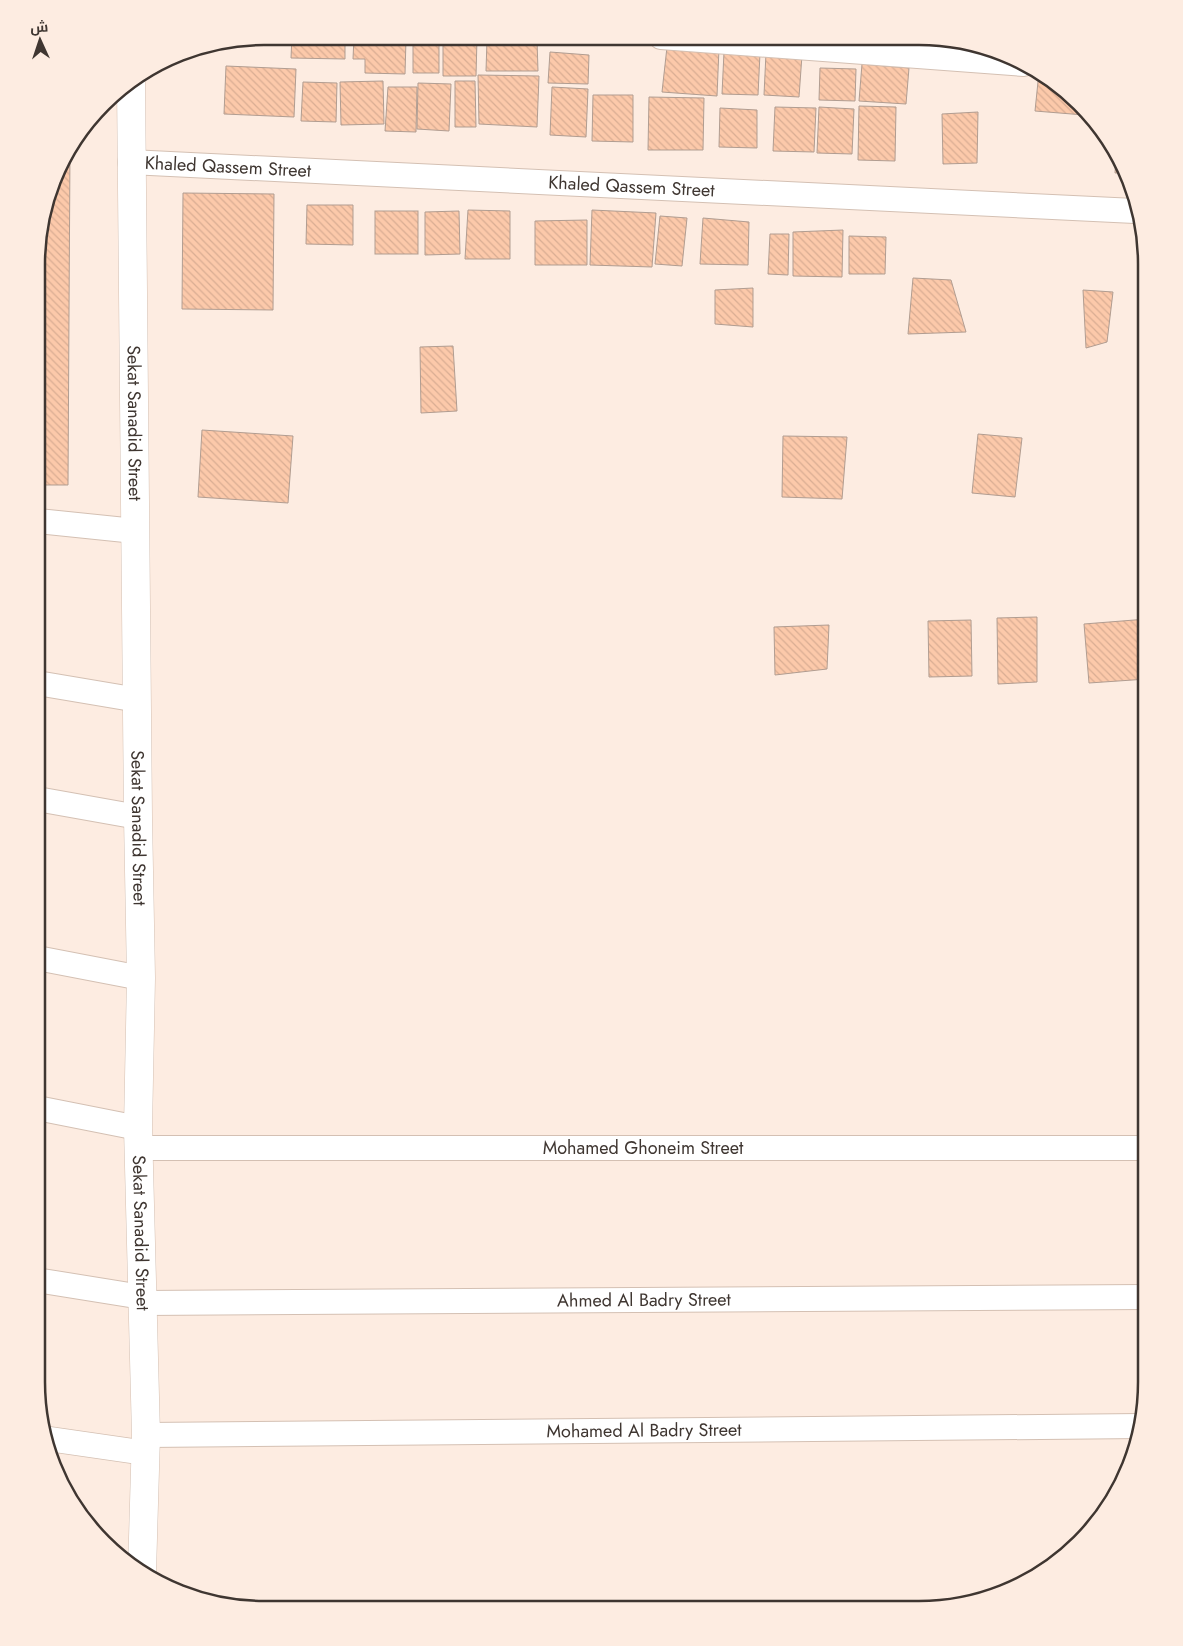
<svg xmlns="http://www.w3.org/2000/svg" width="1183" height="1646" font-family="Jost,Cairo,sans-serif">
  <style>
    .building { fill: url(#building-back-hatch); stroke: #b19d91 }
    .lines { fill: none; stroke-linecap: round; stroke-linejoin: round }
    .minor-casing { stroke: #d4c0b3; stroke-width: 26 }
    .tertiary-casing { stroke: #d4c0b3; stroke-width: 29 }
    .minor { stroke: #fff; stroke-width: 24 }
    .tertiary { stroke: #fff; stroke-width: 28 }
    .labels { text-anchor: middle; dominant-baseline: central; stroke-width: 5; stroke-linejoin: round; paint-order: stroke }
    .street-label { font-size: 18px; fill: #3f3631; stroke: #fdece1 }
    .rim { fill: none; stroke: #3f3631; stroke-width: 2.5 }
  </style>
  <defs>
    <pattern id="building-back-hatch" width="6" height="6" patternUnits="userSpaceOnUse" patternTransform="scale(1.25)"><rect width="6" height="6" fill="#fcc9aa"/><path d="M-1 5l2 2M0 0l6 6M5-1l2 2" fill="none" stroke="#d9ad93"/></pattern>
  </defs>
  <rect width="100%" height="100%" fill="#fdece1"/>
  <g class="building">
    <polygon points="292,36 345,36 345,59 291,58"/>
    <polygon points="354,37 402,37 402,39 406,39 405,74 365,73 365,59 353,59"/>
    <polygon points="443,37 477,38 476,76 443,76"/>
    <polygon points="413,38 439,39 439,73 413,73"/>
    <polygon points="487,40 537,40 538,71 486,71"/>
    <polygon points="667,47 719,48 717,96 662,92"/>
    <polygon points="550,52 589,55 588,84 548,83"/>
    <polygon points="724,52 760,53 758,95 722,94"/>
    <polygon points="766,53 802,55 799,97 764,95"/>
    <polygon points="862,64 909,68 906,104 859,101"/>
    <polygon points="226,66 296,69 294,117 224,114"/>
    <polygon points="820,68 856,69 855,101 819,100"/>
    <polygon points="1039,72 1058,83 1084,115 1035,111"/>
    <polygon points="478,75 539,76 537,127 479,124"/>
    <polygon points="383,81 384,124 341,125 340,82"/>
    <polygon points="455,81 475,81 476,127 455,127"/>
    <polygon points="303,82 337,83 336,122 301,121"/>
    <polygon points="418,83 451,84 449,131 417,129"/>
    <polygon points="388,87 417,87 416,132 385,131"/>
    <polygon points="552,87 588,89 586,137 550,135"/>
    <polygon points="593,95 633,95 633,142 592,141"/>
    <polygon points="649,97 704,98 703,150 648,150"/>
    <polygon points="859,106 896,107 895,161 858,160"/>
    <polygon points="775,107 816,108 814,152 773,151"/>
    <polygon points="819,107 854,109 852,154 817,153"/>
    <polygon points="720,108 757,110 757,148 719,147"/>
    <polygon points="978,112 977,163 943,164 942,114"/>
    <polygon points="70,147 68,485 38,485 38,234 67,150"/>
    <polygon points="1116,155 1123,163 1126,173 1115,173"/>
    <polygon points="183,193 274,194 273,310 182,309"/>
    <polygon points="307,205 353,205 353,245 306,244"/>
    <polygon points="468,210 510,211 510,259 465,259"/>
    <polygon points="592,210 656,213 652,267 590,265"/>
    <rect x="375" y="211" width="43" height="43"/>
    <polygon points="459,211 460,254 425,255 425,212"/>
    <polygon points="660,216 687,218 682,266 655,264"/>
    <polygon points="703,218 749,222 748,265 700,264"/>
    <polygon points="587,220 587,265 535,265 535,221"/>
    <polygon points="843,230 842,277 793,276 793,232"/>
    <polygon points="770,234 789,234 788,275 768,274"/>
    <polygon points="849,236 886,237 885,274 849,274"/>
    <polygon points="913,278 951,280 966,332 908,334"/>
    <polygon points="753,288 753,327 715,324 715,290"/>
    <polygon points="1083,290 1113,292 1107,342 1086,348"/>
    <polygon points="453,346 457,411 421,413 420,347"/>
    <polygon points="202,430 293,436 288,503 198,497"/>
    <polygon points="978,434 1022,438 1015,497 972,493"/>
    <polygon points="783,436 847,437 842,499 782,497"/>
    <polygon points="1037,617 1037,682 998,684 997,618"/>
    <polygon points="1147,619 1147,679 1089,683 1084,624"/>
    <polygon points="971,620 972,676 929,677 928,621"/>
    <polygon points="829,625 827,669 775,675 774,627"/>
  </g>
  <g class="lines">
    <defs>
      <g id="minor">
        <polyline points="661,37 1024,64"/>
        <path id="s1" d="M130 162 1135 211"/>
        <polyline points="38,521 135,531"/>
        <polyline points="37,683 138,700"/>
        <polyline points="37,799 138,817"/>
        <polyline points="37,958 141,978"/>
        <polyline points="37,1108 138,1128"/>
        <path id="s2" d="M139 1148H1146"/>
        <polyline points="36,1280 142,1297"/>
        <path id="s3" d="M143 1303 1146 1297"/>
        <path id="s4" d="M146 1435 1141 1426"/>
        <polyline points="49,1439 146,1453"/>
      </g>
      <g id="tertiary">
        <path id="s5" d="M131 83 138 817 141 978 138 1128 146 1435 142 1572"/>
      </g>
    </defs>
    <use href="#minor" class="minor-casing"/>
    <use href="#tertiary" class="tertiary-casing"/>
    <use href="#minor" class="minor"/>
    <use href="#tertiary" class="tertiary"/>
  </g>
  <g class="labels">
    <g class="street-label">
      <text stroke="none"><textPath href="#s1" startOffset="98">Khaled Qassem Street</textPath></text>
      <text stroke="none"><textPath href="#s1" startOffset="502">Khaled Qassem Street</textPath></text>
      <text stroke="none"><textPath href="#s5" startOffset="340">Sekat Sanadid Street</textPath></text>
      <text stroke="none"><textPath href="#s5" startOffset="745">Sekat Sanadid Street</textPath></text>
      <text stroke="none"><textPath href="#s2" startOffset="504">Mohamed Ghoneim Street</textPath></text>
      <text stroke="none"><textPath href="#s5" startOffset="1150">Sekat Sanadid Street</textPath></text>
      <text stroke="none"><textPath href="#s3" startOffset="501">Ahmed Al Badry Street</textPath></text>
      <text stroke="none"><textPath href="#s4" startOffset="498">Mohamed Al Badry Street</textPath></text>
    </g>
  </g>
  <path d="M0 0H1183V1646H0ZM264 45H919A219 219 0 0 1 1138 264V1382A219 219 0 0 1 919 1601H264A219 219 0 0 1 45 1382V264A219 219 0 0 1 264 45Z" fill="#fdece1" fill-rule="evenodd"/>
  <path class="rim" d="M264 45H919A219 219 0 0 1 1138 264V1382A219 219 0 0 1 919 1601H264A219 219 0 0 1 45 1382V264A219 219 0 0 1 264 45Z"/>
  <g transform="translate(40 40) rotate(357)" stroke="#fdece1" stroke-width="4" paint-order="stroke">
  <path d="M0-4L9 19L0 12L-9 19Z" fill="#3f3631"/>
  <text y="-8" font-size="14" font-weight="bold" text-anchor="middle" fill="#3f3631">ش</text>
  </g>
</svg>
